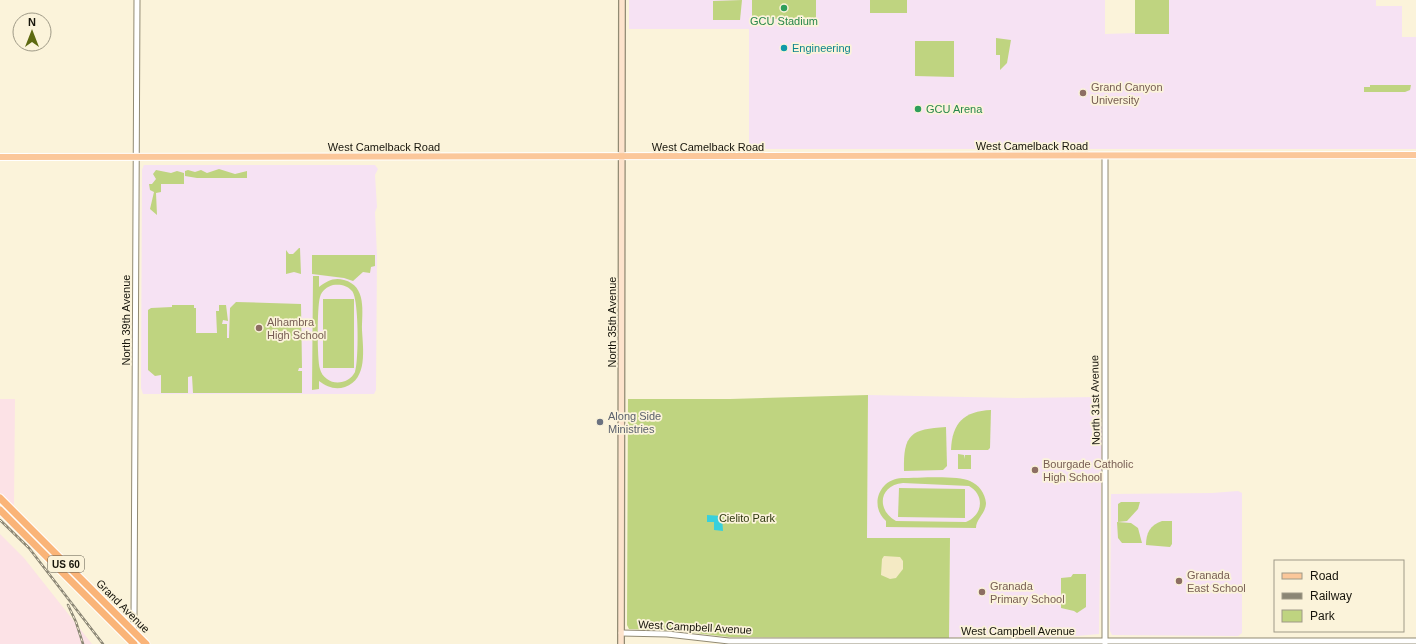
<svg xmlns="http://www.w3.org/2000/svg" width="1416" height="644" font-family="Arial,sans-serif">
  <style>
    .industrial { fill: #fce2e6 }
    .education { fill: #f6e2f3 }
    .green { fill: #bfd480; fill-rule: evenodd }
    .sand { fill: #f4eac4 }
    .water { fill: #39d0dc }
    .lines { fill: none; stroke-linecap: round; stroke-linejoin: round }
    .tertiary-casing { stroke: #918a73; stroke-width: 7 }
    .secondary-casing { stroke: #918a73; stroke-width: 8 }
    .primary-casing { stroke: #fff; stroke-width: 8 }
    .trunk-casing { stroke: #fff; stroke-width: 9 }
    .tertiary { stroke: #fff; stroke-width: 5 }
    .secondary { stroke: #fde3cc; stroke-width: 5.5 }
    .primary { stroke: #fbc79a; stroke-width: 6 }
    .trunk { stroke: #fab478; stroke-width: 7 }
    .rail-casing { stroke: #8b8675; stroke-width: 2.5 }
    .rail { stroke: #fbf3da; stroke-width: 1; stroke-dasharray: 3; stroke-linecap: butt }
    .leisure-dot { fill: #2e9e5b; stroke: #fbf3da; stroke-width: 1.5 }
    .culture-dot { fill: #0f9aa8; stroke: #fbf3da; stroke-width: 1.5 }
    .education-dot { fill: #8d6e63; stroke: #fbf3da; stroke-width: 1.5 }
    .worship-dot { fill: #6b7280; stroke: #fbf3da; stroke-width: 1.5 }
    .labels { text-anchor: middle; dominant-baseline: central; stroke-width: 3.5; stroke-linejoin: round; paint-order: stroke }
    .shield { fill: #fbf3da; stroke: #5b5749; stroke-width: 1 }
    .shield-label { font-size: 10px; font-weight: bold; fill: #16140b }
    .leisure-label { font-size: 11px; fill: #27864d; stroke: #fbf3da }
    .culture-label { font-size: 11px; fill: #0d838f; stroke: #fbf3da; text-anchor: start }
    .education-label { font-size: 11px; fill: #785e54; stroke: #fbf3da; text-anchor: start }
    .street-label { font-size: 11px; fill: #16140b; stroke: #fbf3da }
    .worship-label { font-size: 11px; fill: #5b616d; stroke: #fbf3da; text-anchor: start }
    .park-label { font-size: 11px; fill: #303911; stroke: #fbf3da }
  </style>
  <rect width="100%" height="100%" fill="#fbf3da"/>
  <g class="industrial">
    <polygon points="0,399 15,399 14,507 0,493"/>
    <polygon points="0,534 24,558 92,644 0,644"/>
  </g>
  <g class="education">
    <polygon points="629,0 1105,0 1105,34 1135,33 1135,0 1376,0 1376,6 1402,6 1402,37 1416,37 1416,149 749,149 749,29 629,29"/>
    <polygon points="144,165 375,165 378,169 375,175 377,207 375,212 377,255 376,390 374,394 143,394 141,388 142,170"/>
    <polygon points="868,395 1017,398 1098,397 1102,430 1099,634 1065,637 1011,637 999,634 949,638 950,538 867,538"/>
    <polygon points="1238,491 1242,493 1242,633 1238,636 1112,635 1110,631 1111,494 1212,493"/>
  </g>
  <g class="green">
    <polygon points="742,0 740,20 713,20 713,1"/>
    <polygon points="752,0 816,0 816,19 813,22 752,17"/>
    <rect x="870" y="0" width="37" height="13"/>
    <rect x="1135" y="0" width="34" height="34"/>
    <polygon points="996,38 1011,40 1007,63 1000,70 1000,55 996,55"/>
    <polygon points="915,41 954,41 954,77 915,76"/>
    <polygon points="1370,85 1411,85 1410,90 1405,92 1364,92 1364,87 1370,87"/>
    <polygon points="219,169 235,174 247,171 247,178 197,178 185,176 185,171 188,170 195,172 201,170 207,173"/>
    <polygon points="156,170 171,173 177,171 184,173 184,184 161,184 161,192 156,193 157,215 150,209 154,192 150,190 149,184 152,184 156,179 153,174"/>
    <polygon points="299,248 300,248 301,274 294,272 286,274 286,250 289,254 293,254"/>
    <polygon points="312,255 375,255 375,266 371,267 370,273 363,272 353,281 344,278 312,274"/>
    <path d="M313 276H319V287C327 281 334 277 344 280 367 286 362 312 362 330 363 349 368 379 345 387 335 390 327 387 319 381V389L312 390ZM333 285C340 284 347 285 352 291 359 298 359 362 355 372 350 382 336 386 327 379 323 376 321 373 320 369 317 360 317 306 320 297 322 290 327 287 333 285Z"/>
    <rect x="323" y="299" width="31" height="69"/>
    <polygon points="236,302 301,304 302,368 299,368 298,371 284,371 302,371 302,393 193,393 192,376 188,377 188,393 161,393 161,375 155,376 148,370 148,310 151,308 172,307 172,305 194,305 194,308 196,308 196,333 217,333 216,311 219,311 219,305 226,305 228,321 223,320 222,324 227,324 227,338 229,338 230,308"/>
    <polygon points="868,395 867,538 950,538 949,638 729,637 679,631 629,629 627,625 628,399 730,399"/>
    <path d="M991 410 990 448 988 450H951C952 423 964 411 991 410Z"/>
    <path d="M946 427 947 466 943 470 904 471C903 434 911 429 946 427Z"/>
    <polygon points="958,454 964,455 965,459 965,455 971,455 971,469 958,469"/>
    <path d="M902 478C918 478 958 475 970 481 979 485 985 493 986 503 986 513 976 519 976 528L886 527V521C869 506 879 479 902 478ZM903 483 969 486C985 495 983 515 966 522L896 521C876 510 879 485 903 483Z"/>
    <polygon points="899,488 965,489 965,518 898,517"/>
    <polygon points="1121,502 1140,502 1138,509 1127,521 1118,522 1118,504"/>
    <path d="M1162 521H1172V544L1170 547 1146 545C1146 533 1150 525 1162 521Z"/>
    <polygon points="1117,522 1131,523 1138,528 1142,543 1122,543 1118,538"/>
    <polygon points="1073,574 1086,574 1086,607 1077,613 1074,611 1061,608 1061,578 1071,577"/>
  </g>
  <polygon class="sand" points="884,556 900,557 903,561 903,569 896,578 890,579 881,575 882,559"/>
  <polygon class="water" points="707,515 722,516 723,531 714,530 714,522 707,522"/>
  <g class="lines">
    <defs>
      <g id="tertiary">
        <polyline points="1105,156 1105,643"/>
        <polyline points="621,633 667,634 729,641 1416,641"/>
        <polyline points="127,637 133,631 134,621 137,0"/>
      </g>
      <polyline id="secondary" points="621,644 622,0"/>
      <polyline id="primary" points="0,157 1416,155"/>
      <g id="trunk">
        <polyline points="0,498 146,644"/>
        <polyline points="0,510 134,644"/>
      </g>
    </defs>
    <use href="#tertiary" class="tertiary-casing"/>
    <use href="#secondary" class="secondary-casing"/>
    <use href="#primary" class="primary-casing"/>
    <use href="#trunk" class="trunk-casing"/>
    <use href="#tertiary" class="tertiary"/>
    <use href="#secondary" class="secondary"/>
    <use href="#primary" class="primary"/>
    <use href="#trunk" class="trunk"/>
    <defs>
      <g id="rail">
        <polyline points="0,520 29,548 103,644"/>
        <polyline points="68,605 76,622 83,644"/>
      </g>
    </defs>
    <use href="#rail" class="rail-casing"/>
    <use href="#rail" class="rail"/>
  </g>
  <g class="leisure-dot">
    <circle cx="784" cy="8" r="4"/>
    <circle cx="918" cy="109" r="4"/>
  </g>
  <circle class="culture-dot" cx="784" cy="48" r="4"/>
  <g class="education-dot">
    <circle cx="1083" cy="93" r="4"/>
    <circle cx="259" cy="328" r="4"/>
    <circle cx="1035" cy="470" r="4"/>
    <circle cx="1179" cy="581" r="4"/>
    <circle cx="982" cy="592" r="4"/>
  </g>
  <circle class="worship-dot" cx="600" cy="422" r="4"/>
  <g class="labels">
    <rect class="shield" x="48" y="556" width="36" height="16" rx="3"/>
    <g class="shield-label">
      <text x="66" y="564">US 60</text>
    </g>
    <g class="leisure-label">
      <text x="784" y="21">GCU Stadium</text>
      <text x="926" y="109" text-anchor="start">GCU Arena</text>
    </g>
    <g class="culture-label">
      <text x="792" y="48">Engineering</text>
    </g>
    <g class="education-label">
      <text x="1091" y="87">Grand Canyon<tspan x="1091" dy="13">University</tspan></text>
      <text x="267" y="322">Alhambra<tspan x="267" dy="13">High School</tspan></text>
      <text x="1043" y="464">Bourgade Catholic<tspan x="1043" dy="13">High School</tspan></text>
      <text x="1187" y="575">Granada<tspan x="1187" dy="13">East School</tspan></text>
      <text x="990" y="586">Granada<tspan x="990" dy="13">Primary School</tspan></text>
    </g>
    <g class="street-label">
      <text x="1032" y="146">West Camelback Road</text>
      <text x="384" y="147">West Camelback Road</text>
      <text x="708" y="147">West Camelback Road</text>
      <text transform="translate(126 320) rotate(-90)">North 39th Avenue</text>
      <text transform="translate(612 322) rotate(-90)">North 35th Avenue</text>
      <text transform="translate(1095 400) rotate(-91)">North 31st Avenue</text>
      <text transform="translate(123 606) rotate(45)">Grand Avenue</text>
      <text transform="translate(695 627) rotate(3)">West Campbell Avenue</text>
      <text x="1018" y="631">West Campbell Avenue</text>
    </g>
    <g class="worship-label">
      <text x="608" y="416">Along Side<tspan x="608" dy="13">Ministries</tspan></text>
    </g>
    <g class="park-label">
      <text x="747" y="518">Cielito Park</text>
    </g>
  </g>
  <rect x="1274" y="560" width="130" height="72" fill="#fbf3da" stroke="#9f9a87"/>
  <rect x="1282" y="573" width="20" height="6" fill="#fbc79a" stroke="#9f9a87"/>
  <text x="1310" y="580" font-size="12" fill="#16140b">Road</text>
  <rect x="1282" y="593" width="20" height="6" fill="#8b8675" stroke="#9f9a87"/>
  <text x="1310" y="600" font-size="12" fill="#16140b">Railway</text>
  <rect x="1282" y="610" width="20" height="12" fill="#bfd480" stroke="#9f9a87"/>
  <text x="1310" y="620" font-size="12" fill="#16140b">Park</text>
  <g transform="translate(32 32)"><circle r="19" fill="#fbf3da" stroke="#9f9a87"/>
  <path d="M0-3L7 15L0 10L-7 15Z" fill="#5d6910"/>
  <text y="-6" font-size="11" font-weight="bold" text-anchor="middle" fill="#16140b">N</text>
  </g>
</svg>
